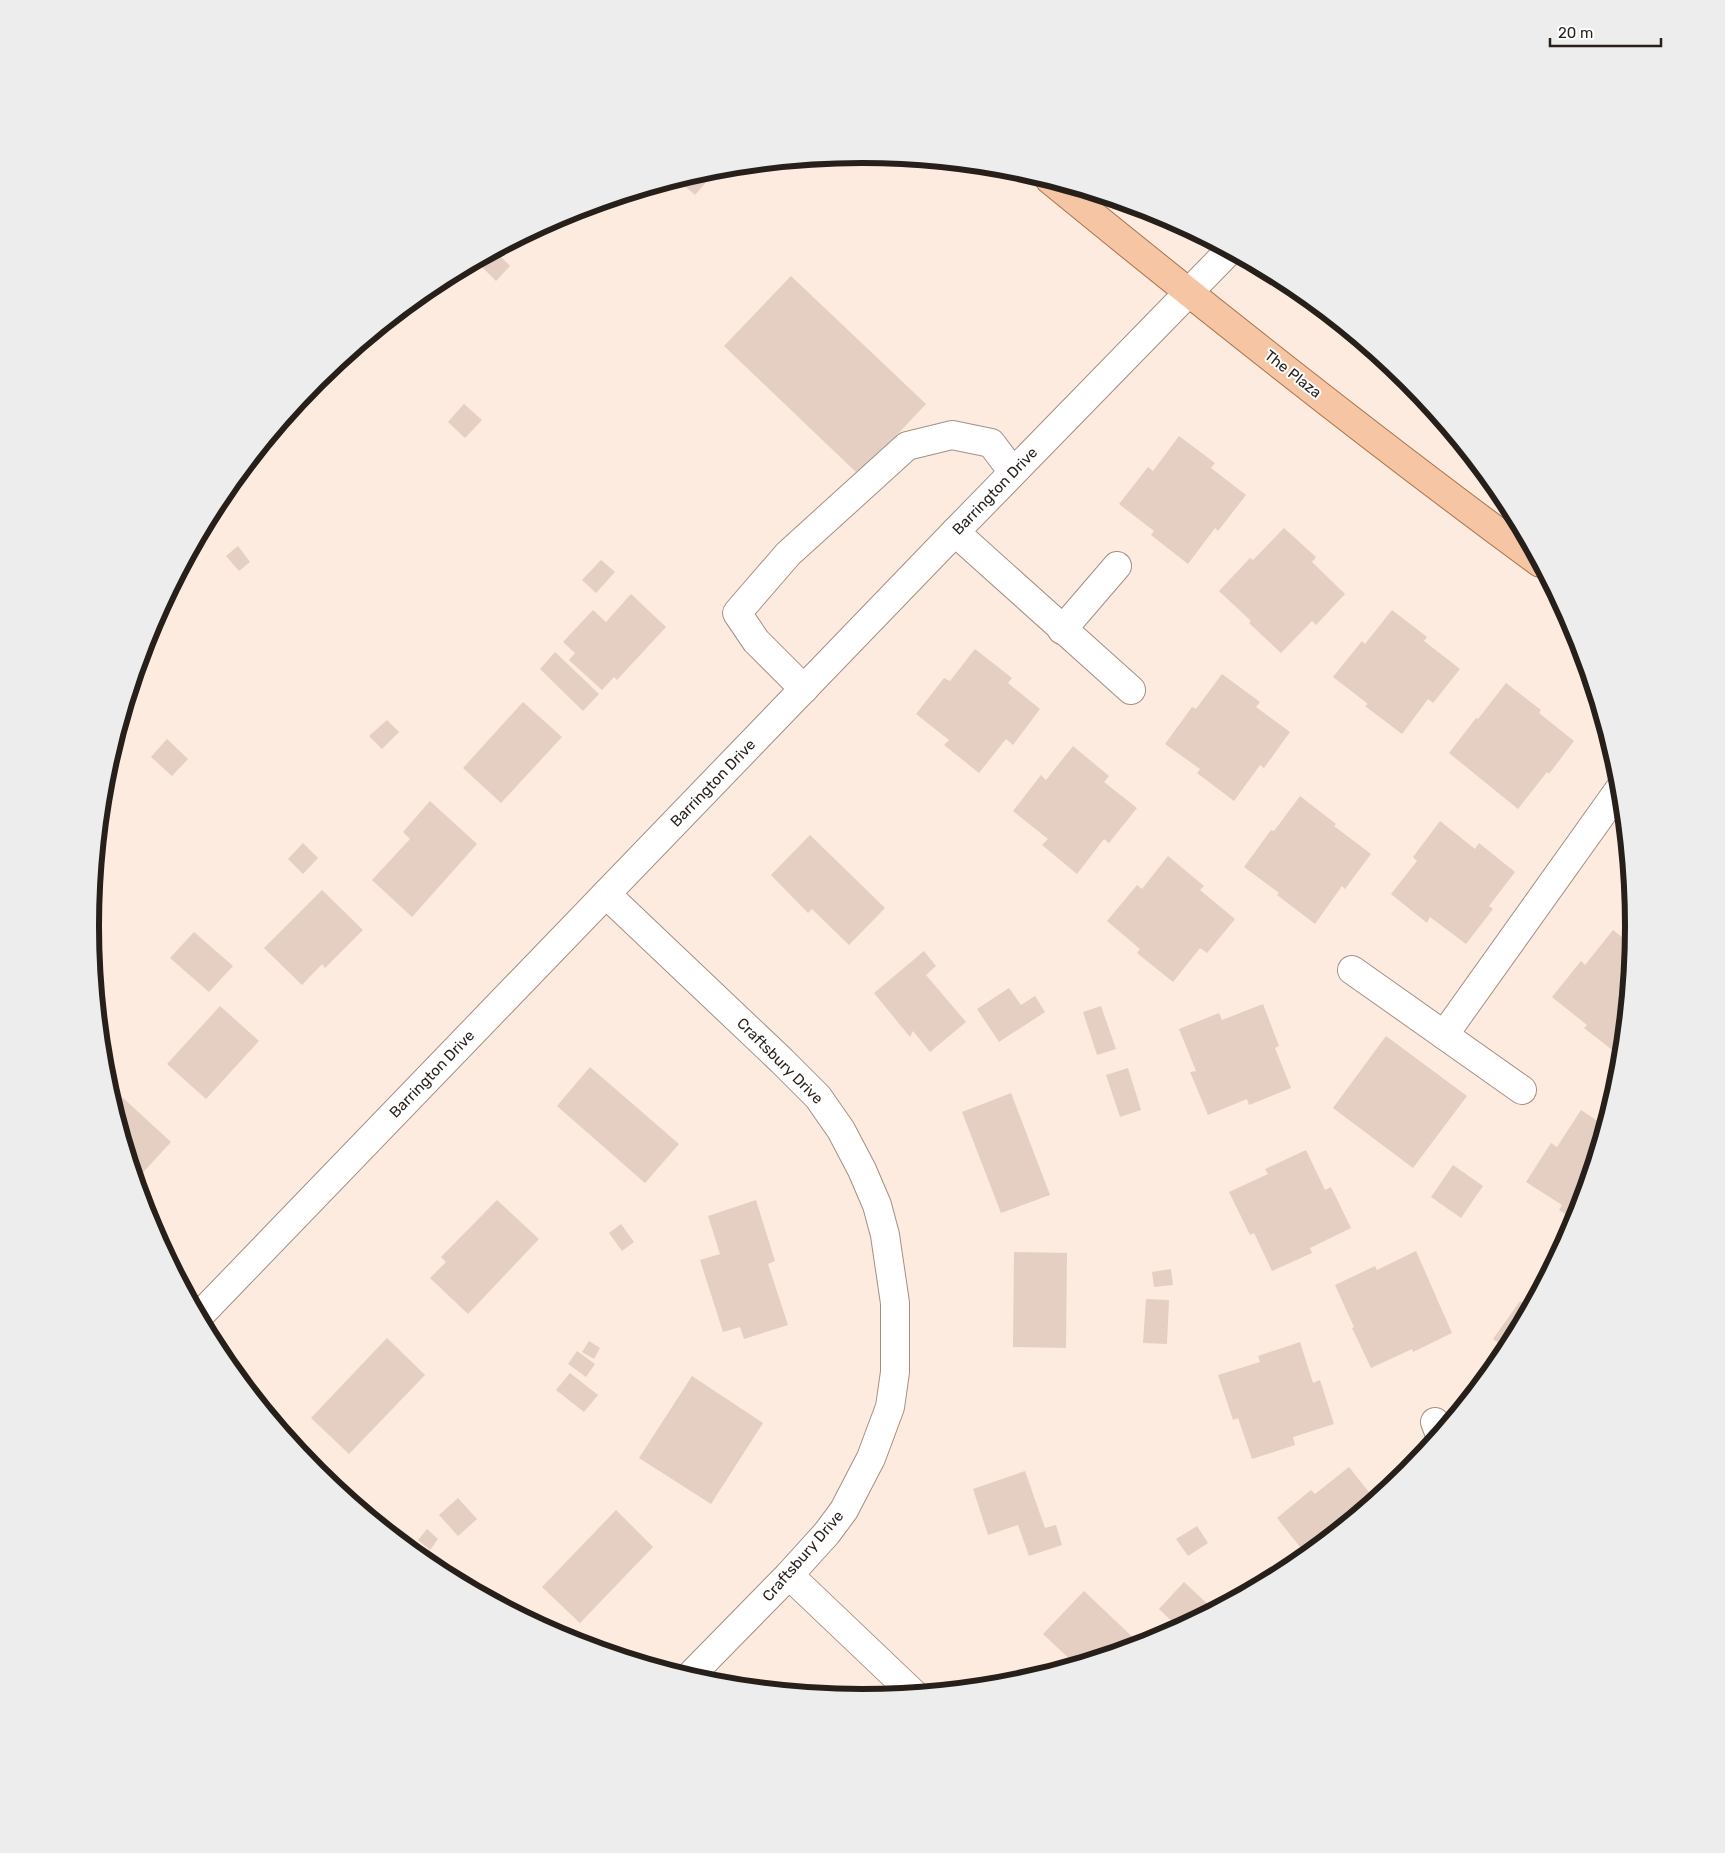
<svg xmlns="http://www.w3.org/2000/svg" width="1725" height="1853" font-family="Rubik,sans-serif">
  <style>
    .building { fill: #e5cfc2 }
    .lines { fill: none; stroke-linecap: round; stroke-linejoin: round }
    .minor-casing { stroke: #a49083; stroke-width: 30 }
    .major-casing { stroke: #aa724b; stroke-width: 30 }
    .minor { stroke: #fff; stroke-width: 28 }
    .major { stroke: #f6c5a3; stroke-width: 28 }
    .labels { text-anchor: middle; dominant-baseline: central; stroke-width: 4; stroke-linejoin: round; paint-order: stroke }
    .street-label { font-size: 15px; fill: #271f1a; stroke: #fff }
    .rim { fill: none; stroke: #271f1a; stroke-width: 6 }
  </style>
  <rect width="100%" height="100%" fill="#fdebdf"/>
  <g class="building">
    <polygon points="706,171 712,175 695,195 677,179"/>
    <polygon points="495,251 510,266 496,281 477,262"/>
    <polygon points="791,276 926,404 859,475 724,346"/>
    <polygon points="464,404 482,420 465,438 448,422"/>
    <polygon points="1179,436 1215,463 1211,468 1246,495 1218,531 1215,528 1188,564 1151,535 1154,531 1119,504 1148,467 1153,471"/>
    <polygon points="1284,528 1316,557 1312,562 1345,594 1316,625 1312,621 1281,653 1249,623 1251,621 1219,591 1250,558 1253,560"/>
    <polygon points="238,546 250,562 239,571 226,556"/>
    <polygon points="601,560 615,572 596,593 582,580"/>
    <polygon points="631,594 666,627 617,680 614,677 602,690 569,660 575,653 563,642 593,610 606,622"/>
    <polygon points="1392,610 1427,637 1424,641 1460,669 1433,703 1428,699 1402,734 1365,706 1368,704 1333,677 1362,641 1365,644"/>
    <polygon points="975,649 1012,678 1008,683 1040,709 1013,745 1006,739 979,773 944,745 949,740 916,714 944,678 950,681"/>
    <polygon points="555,652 599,694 583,711 540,669"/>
    <polygon points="1222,674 1260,702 1256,707 1290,732 1264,768 1260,765 1234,801 1197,773 1200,769 1165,744 1192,707 1196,709"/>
    <polygon points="1506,683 1541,710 1539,713 1574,741 1549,774 1547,772 1518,809 1449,753 1476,718 1478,719"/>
    <polygon points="523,702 562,737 501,803 463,768"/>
    <polygon points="387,720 399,732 382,749 369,736"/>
    <polygon points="167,739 188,759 172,776 151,757"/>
    <polygon points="1073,746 1109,776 1104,782 1137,808 1109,843 1104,839 1077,874 1042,845 1048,839 1013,811 1041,775 1046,780"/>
    <polygon points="1300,796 1336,824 1334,826 1371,854 1345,889 1342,886 1315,924 1277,895 1279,893 1244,867 1271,830 1274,831"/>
    <polygon points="430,801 477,844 412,917 372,880 410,839 403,832"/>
    <polygon points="1440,821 1475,849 1479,843 1515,872 1489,906 1493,909 1466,944 1430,917 1427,923 1391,894 1417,861 1413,857"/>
    <polygon points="810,835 885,908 849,945 812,909 808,913 771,875"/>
    <polygon points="303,843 318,858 303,874 288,859"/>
    <polygon points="1168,856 1204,886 1200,890 1235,919 1207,953 1200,948 1173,982 1137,953 1140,949 1107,921 1137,885 1142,889"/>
    <polygon points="322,890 363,930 325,968 322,964 302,985 264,948"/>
    <polygon points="1613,930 1633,946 1623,1053 1620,1056 1584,1028 1587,1025 1552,997 1581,961 1585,965"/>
    <polygon points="194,932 233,966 209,992 170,958"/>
    <polygon points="924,951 936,966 926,975 966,1022 930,1052 913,1031 910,1037 874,993"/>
    <polygon points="1009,988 1021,1005 1035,996 1045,1012 999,1042 977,1009"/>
    <polygon points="1263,1004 1279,1046 1275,1048 1291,1088 1249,1105 1247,1099 1208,1115 1190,1072 1196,1071 1179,1029 1219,1013 1222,1020"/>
    <polygon points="220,1006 259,1041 206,1099 167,1064"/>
    <polygon points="1101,1006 1116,1049 1097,1055 1083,1012"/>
    <polygon points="1386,1036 1467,1096 1413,1168 1333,1108"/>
    <polygon points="590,1067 679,1144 645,1183 557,1106"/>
    <polygon points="1128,1068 1141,1110 1120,1117 1106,1075"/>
    <polygon points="1011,1093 1050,1195 1001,1213 962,1112"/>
    <polygon points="123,1098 171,1142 136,1180 114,1107"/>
    <polygon points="1581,1110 1605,1126 1576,1221 1559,1210 1562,1205 1526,1182 1551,1143 1557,1147"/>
    <polygon points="1306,1150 1325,1190 1331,1187 1351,1228 1310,1248 1312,1253 1272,1271 1254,1233 1250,1235 1229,1192 1268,1174 1265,1169"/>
    <polygon points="1453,1165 1483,1186 1461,1218 1431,1197"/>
    <polygon points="497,1200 539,1239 468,1314 430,1278 446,1262 441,1257"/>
    <polygon points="756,1200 775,1261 768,1264 788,1325 744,1339 740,1327 723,1332 700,1260 720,1254 708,1216"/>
    <polygon points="621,1224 634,1242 622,1251 609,1233"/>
    <polygon points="1416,1251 1452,1333 1413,1352 1412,1349 1371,1368 1352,1328 1354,1327 1335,1285 1375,1266 1377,1270"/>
    <polygon points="1014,1252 1067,1253 1066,1348 1013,1347"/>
    <polygon points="1552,1266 1553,1266 1508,1350 1493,1339 1520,1301 1524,1305"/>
    <polygon points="1171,1269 1173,1285 1154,1287 1152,1272"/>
    <polygon points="1146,1299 1169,1300 1167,1344 1143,1343"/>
    <polygon points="387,1338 425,1375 349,1454 311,1418"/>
    <polygon points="589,1341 600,1348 594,1359 582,1352"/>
    <polygon points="1300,1342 1313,1383 1320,1380 1334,1424 1293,1437 1295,1445 1252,1459 1238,1418 1233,1420 1218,1375 1260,1362 1258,1356"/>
    <polygon points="577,1351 595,1364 586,1377 568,1364"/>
    <polygon points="570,1373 598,1395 584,1412 556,1390"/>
    <polygon points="692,1376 763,1423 711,1504 639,1458"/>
    <polygon points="1349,1467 1375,1500 1304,1559 1300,1554 1304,1552 1277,1518 1311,1490 1315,1494"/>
    <polygon points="1025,1471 1045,1528 1056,1525 1062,1545 1029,1556 1018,1525 988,1535 973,1489"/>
    <polygon points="458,1498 477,1519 458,1536 439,1515"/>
    <polygon points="616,1510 653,1547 580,1623 542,1587"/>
    <polygon points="1197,1526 1208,1543 1188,1556 1176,1539"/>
    <polygon points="427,1529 438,1539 430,1550 418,1540"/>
    <polygon points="1184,1582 1214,1610 1180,1629 1159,1609"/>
    <polygon points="1084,1591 1141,1645 1076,1665 1043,1634"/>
  </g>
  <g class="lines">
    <defs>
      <g id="minor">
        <polyline points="955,532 1131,690"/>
        <polyline points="1062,630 1117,566"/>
        <polyline points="804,689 756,641 737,613 788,554 907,446 952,435 991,443 1013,472"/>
        <polyline points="606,894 782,1061 818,1097 841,1130 862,1170 877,1205 885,1235 895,1303 895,1372 890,1407 871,1458 844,1510 827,1533 789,1575 689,1677"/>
        <polyline points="1352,970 1522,1090"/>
        <polyline points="1444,1035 1621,787"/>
        <polyline points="199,1316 955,532 1229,251"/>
        <polyline points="1435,1422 1440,1435"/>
        <polyline points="789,1575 914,1694"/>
      </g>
      <path id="major" d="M1050 180C1210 311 1373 440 1540 563"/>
    </defs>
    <use href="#minor" class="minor-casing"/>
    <use href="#major" class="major-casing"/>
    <use href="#minor" class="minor"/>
    <use href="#major" class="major"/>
  </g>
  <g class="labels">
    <g class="street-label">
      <text transform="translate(1293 374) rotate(38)">The Plaza</text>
      <text transform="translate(995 491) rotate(-46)">Barrington Drive</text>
      <text transform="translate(713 783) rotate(-46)">Barrington Drive</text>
      <text transform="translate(780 1061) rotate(45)">Craftsbury Drive</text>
      <text transform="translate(432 1074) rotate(-46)">Barrington Drive</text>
      <text transform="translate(803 1556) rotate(-49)">Craftsbury Drive</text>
    </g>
  </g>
  <path d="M0 0H1725V1853H0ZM99 926a763 763 0 1 1 1526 0a763 763 0 1 1-1526 0Z" fill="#eeeded" fill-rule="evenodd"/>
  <path class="rim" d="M99 926a763 763 0 1 1 1526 0a763 763 0 1 1-1526 0Z"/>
  <path d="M1550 38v8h111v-8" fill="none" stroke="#271f1a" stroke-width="2.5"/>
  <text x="1558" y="38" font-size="15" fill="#271f1a" stroke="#ffffff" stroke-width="4" paint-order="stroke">20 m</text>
</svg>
